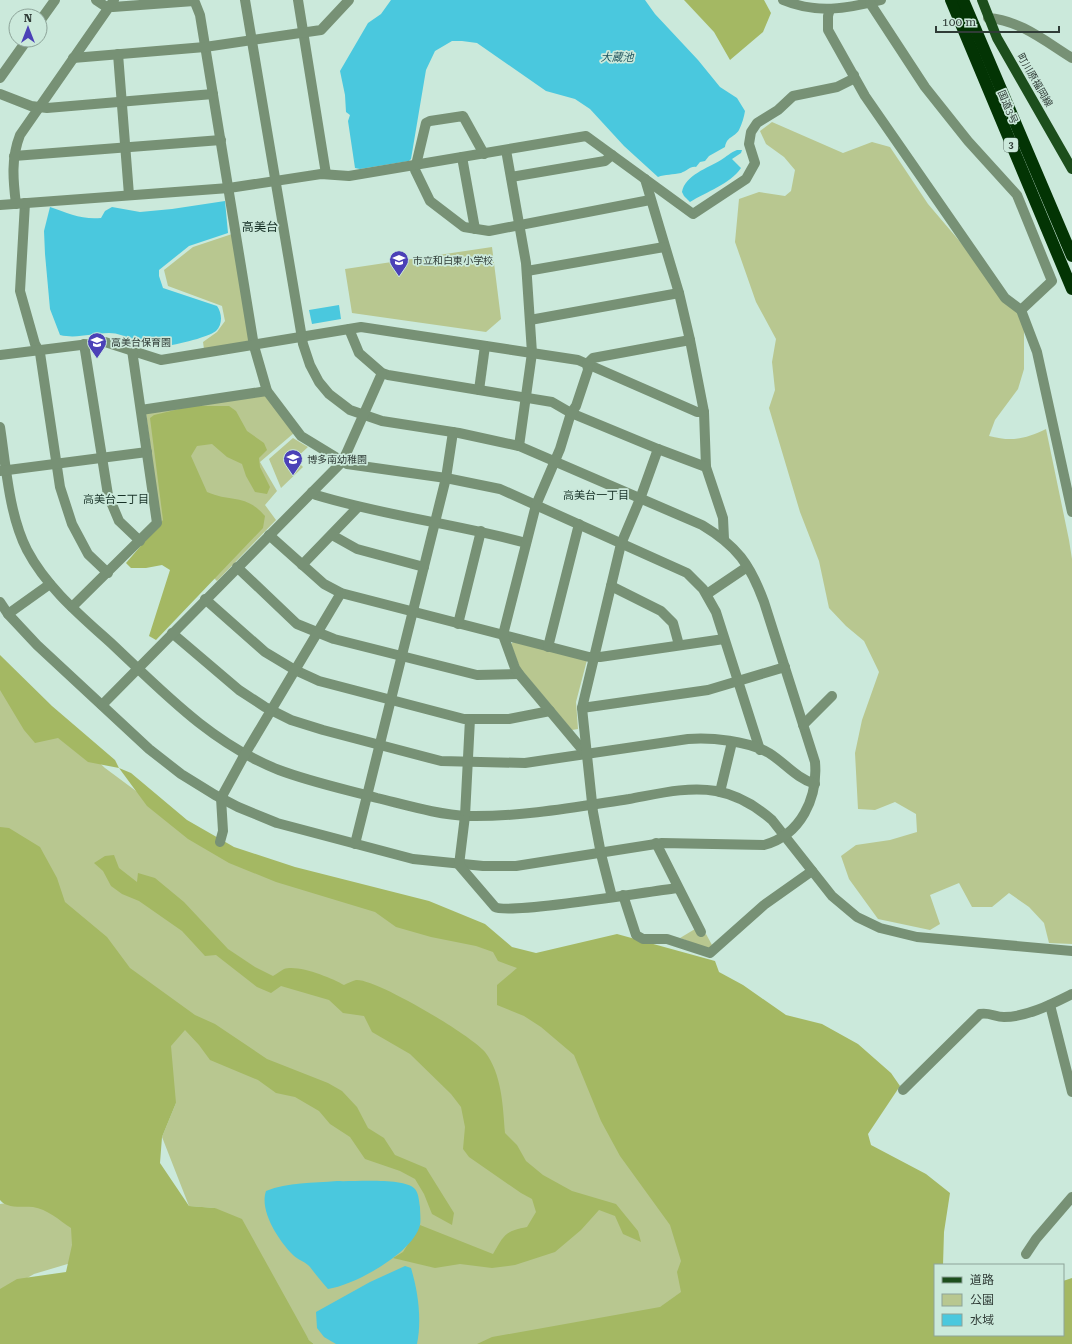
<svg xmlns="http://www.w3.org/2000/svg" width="1072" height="1344" font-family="'Roboto Serif','Noto Sans JP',serif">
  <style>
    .green { fill: #b8c790 }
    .forest { fill: #a4b863 }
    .water { fill: #4ac8de }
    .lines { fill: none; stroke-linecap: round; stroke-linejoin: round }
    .minor { stroke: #779175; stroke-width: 10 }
    .major { stroke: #1c4e1c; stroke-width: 10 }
    .highway { stroke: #033404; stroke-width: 12 }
    .labels { text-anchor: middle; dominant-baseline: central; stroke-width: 3.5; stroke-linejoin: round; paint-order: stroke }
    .shield { fill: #cbe9db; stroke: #5e7068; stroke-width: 1 }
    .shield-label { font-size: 9px; font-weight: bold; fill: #303c37 }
    .street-label { font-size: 10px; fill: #303c37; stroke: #cbe9db }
    .poi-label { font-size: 10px; fill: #303c37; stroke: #cbe9db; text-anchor: start }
    .water-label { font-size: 11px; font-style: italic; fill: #21555f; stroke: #cbe9db }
    .neighbourhood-label { font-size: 11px; fill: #173126; stroke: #cbe9db }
    .quarter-label { font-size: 12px; fill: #173126; stroke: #cbe9db }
  </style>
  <rect width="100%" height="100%" fill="#cbe9db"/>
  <g class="green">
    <path d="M772 122 843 153 872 142 890 147 928 204 1024 317V369L1018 389 995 420 989 436C1012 442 1025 439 1046 429L1069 540 1072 559V944L1049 943 1044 923 1029 907 1009 893 992 907H972L959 883 930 895 940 924 930 930 878 919 849 879 841 856 856 845 890 840 917 832 916 814 895 802 875 810 858 809 855 753 862 720 879 672 864 641 846 626 829 608 819 561 800 512 769 408 775 390 772 362 776 339 756 302 735 242 739 199 759 192 785 196 791 191 795 170 784 157 766 144 760 131Z"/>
    <polygon points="232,234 249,341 204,349 203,342 217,332 225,321 222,306 168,286 164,270 193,247"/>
    <polygon points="492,247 501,319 486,332 352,313 345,269"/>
    <polygon points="266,395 294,433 260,462 277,491 265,505 276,520 217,581 161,526 146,413"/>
    <polygon points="293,438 308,447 295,459 303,467 281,488 269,459"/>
    <polygon points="513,642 587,660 576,702 578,729 572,730 520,668 511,644"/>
    <polygon points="0,669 105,768 217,851 468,923 556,990 690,1241 690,1309 537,1344 314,1344 309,1340 215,1208 189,1206 162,1137 176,1103 0,860"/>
    <polygon points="695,929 700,937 706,934 712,945 709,949 680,938"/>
    <polygon points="36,1199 77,1205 91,1257 34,1274 0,1294 0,1204"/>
  </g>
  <g class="forest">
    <polygon points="684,0 764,0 771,13 763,32 730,60 714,32"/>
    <path d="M192 406H229L236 411 247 431 264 443 267 450 259 458 260 467 270 487 267 494 255 492 246 476 242 464 227 457 212 444 197 446 191 456 207 492C232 503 245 493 265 516L263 528 156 640 149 636 170 570 162 565 146 568H131L126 563 163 520 150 418 154 415Z"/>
    <polygon points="0,655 52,706 115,760 119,768 131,773 187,820 234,847 295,867 429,901 485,924 512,947 536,953 617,934 715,961 719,972 743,985 786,1015 822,1024 858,1044 891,1073 900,1086 868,1134 871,1145 926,1174 950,1193 944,1232 943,1265 935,1265 935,1335 1063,1335 1063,1281 1072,1278 1072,1344 477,1344 492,1337 660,1307 681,1292 677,1272 681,1261 670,1225 620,1156 601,1121 574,1055 541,1027 524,1016 497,1005 497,985 517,968 498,961 493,952 476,946 431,937 396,927 375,912 276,882 229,863 188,839 147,806 119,768 88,762 58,738 35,743 24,730 0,690"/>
    <path d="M0 827 9 828 40 847 57 878 65 902 107 937 130 968 195 1015 215 1024 267 1059 328 1083 342 1091 357 1107 368 1128 384 1138 395 1155 426 1168 454 1213 452 1225 432 1214 424 1194 415 1179 400 1171 365 1159 350 1137 330 1124 319 1111 295 1097 276 1093 258 1080 210 1060 199 1045 185 1030 171 1046 176 1103 162 1137 160 1163 189 1206 215 1208 242 1219 309 1340 314 1344H0V1289L17 1279 66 1272 72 1245 71 1228C59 1220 47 1209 33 1207 22 1206 7 1209 0 1200Z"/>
    <path d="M114 855 119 868 137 882 138 873 155 878 184 902 228 949 255 967 273 976C277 974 280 971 284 969 298 964 332 978 344 985 348 983 352 981 356 980 375 978 471 1035 485 1052 502 1074 503 1107 505 1133L517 1145 526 1161 543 1175 572 1191 616 1204 638 1231 641 1242 623 1234 615 1216 599 1210 581 1230 555 1252 515 1265 492 1268 460 1264 435 1268 393 1258 403 1252 420 1225 493 1254C504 1235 505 1231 527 1227L536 1212 532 1199 521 1193 469 1157 463 1149 465 1127 461 1107 451 1094 410 1054 372 1032 364 1016 343 1013 329 1000 281 986 271 993 257 987 216 955 205 956 182 931 139 901 122 894 111 886 103 871 94 863 105 856Z"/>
  </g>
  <g class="water">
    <path d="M391 0H645L655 14 698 60 720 87 737 98 745 111C744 117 742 124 739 130 734 138 727 136 725 147L709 156 705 161 700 162 696 167C690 166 687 171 681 173 673 175 665 174 658 177L624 146 590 109 575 99 546 91 477 43 462 41H452L435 51 426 70 411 159 409 161 360 169 355 168 348 121 350 115 346 112 345 95 340 71 368 23 381 14Z"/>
    <path d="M737 150H742L741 153 732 159 741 168C730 184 706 192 690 202L684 196 682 192C685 175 708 168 721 160 726 157 731 152 737 150Z"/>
    <path d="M225 201 228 233 189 246 159 270V276L163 288 217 306C222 313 223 324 216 331 207 338 171 346 160 347 143 347 126 333 109 333 92 333 77 339 60 335L50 309 45 254 44 231 50 207C68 213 82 220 101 218L105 211 112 207 140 212 172 209Z"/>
    <polygon points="339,305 341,319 312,324 309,310"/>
    <path d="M337 1181C353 1182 404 1177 415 1189 419 1194 419 1202 420 1207 420 1212 421 1220 420 1225 413 1253 355 1285 328 1289 322 1282 316 1275 310 1267 306 1262 298 1260 293 1255 279 1241 259 1211 266 1191 288 1182 313 1183 337 1181Z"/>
    <path d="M405 1266 411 1268C418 1291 422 1320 417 1344H336L324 1337 317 1328 316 1312 370 1282Z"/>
  </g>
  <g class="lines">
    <g class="minor">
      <polyline points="96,0 105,6 113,7 194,1"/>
      <polyline points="194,0 200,15 254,346 267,391 301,436 347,464 446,478 500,489 687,573 703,589 716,612 760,750"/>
      <polyline points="298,0 326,174"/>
      <path d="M783 0C816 14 846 9 881 0"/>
      <polyline points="870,3 925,87 968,141 1017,195 1052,281 1021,310"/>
      <polyline points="830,9 828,16 828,30 865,96 1005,298 1021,310 1037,352 1072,512"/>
      <path d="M988 18C1020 20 1046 42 1072 58"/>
      <polyline points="40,21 55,0"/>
      <polyline points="118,54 129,195"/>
      <polyline points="73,58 205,47 321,30 349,0"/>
      <polyline points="0,78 27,40"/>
      <polyline points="0,94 31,106 47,108 213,94"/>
      <polyline points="506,150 526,263 532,353 519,446"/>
      <polyline points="484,154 463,116 430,121 426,123 416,165 415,170 430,201 464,227 489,231 650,200"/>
      <polyline points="14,156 221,140"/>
      <polyline points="462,157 475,229"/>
      <polyline points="511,177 605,161 612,155"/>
      <polyline points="645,179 679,293 690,340 704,412 706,467 723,518 724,539"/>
      <polyline points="25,203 20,291 35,344 40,353 60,487 72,524 88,554 108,573"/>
      <path d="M16 204C13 180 11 158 20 135L114 0"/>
      <polyline points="0,205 229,188 321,174 349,176 586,136 693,214 746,179 755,163 749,144 751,132 757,123 778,110 793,96 837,87 853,79 854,75"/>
      <polyline points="527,271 664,247"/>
      <polyline points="530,320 679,293"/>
      <polyline points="349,329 359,353 382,373 388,375 552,402 571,413 658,449 706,467"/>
      <polyline points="84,344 108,495 119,521 140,541"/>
      <polyline points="0,355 105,342 161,360 361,327 578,360 697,412 704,412"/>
      <polyline points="479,390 485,346"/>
      <polyline points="141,410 267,391"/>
      <path d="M0 427C6 466 9 515 27 550 47 588 81 616 112 644 163 692 212 744 279 770 311 782 344 789 377 798 406 805 439 815 468 816 522 817 576 807 629 799 657 794 688 786 716 791 738 795 755 805 772 820L832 896 857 917 880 928 917 937 1072 951"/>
      <polyline points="0,471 147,452"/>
      <path d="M312 492 316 495C385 516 457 524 526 543"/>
      <polyline points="269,535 324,584 341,593 589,657 600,657 724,639"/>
      <polyline points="332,535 357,549 424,567"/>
      <polyline points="302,565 357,508"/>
      <polyline points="237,567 297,624 334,639 477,675 519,674"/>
      <polyline points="611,586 661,611 673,623 679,645"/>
      <polyline points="707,594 747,567"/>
      <polyline points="205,599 265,652 295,670 319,681 464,719 509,719 550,711"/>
      <path d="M0 602 8 614 37 645 149 749 181 774 215 795 238 807 277 823 413 859 483 866H516L662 843 764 845C801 835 818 798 815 762L764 602C750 564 737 546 702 525L519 446 459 433 382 421 350 410 329 394 319 382 310 365 303 344 245 0"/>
      <polyline points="72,607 157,523 132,350"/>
      <polyline points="8,614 50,584"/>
      <polyline points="458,624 481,531"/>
      <path d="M172 633 239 690 265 707 291 720 323 730 441 761 525 763 688 739C711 737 748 741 769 753 785 763 796 778 815 784"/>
      <polyline points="548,647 579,524"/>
      <polyline points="102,705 339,465 346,454 382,373"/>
      <polyline points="582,708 708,690 785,667"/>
      <path d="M470 719 465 816 459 865 495 907C508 915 652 891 678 888"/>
      <polyline points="803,725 832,696"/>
      <polyline points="586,754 519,674 515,668 503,635 536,505 560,449 571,413 576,406 588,370 587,364 593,358 690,340"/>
      <polyline points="720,792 732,742"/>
      <polyline points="220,842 223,831 221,798 245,754 341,593"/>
      <polyline points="656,843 701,932"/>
      <polyline points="355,844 446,478 453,432"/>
      <polyline points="623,895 636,935 643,939 667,939 710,953 764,905 812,871"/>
      <polyline points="612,897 601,854 593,812 582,708 621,544 640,499 658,449"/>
      <polyline points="1050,1005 1072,1092"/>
      <path d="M903 1090 980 1014C989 1012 995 1017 1004 1017 1027 1017 1052 1004 1072 994"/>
      <polyline points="1026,1254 1036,1239 1072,1197"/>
    </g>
    <polyline class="major" points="982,0 997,38 1072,169"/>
    <g class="highway">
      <polyline points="951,0 1072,289"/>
      <polyline points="963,0 1072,256"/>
    </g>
  </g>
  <defs>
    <symbol id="school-pin" viewBox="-11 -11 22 30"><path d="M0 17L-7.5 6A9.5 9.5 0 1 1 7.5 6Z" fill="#4b41b7" stroke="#cbe9db"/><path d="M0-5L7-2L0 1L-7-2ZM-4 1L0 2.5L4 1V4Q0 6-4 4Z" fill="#fff"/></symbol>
  </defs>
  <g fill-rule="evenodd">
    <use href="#school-pin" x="388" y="249" width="22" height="30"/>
    <use href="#school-pin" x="86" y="331" width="22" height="30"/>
    <use href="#school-pin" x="282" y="448" width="22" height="30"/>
  </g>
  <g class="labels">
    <rect class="shield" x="1004" y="138" width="14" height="14" rx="3"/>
    <g class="shield-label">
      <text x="1011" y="145">3</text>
    </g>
    <g class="street-label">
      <text transform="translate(1035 80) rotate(60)">町川原福岡線</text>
      <text transform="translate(1008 107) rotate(67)">国道3号</text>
    </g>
    <g class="poi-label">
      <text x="413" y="260">市立和白東小学校</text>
      <text x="111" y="342">高美台保育園</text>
      <text x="307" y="459">博多南幼稚園</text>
    </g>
    <g class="water-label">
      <text x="617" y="57">大蔵池</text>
    </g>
    <g class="neighbourhood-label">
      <text x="596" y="495">高美台一丁目</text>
      <text x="116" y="499">高美台二丁目</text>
    </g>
    <g class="quarter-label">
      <text x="260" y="227">高美台</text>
    </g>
  </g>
  <rect x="934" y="1264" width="130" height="72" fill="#cbe9db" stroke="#8da499"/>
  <rect x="942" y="1277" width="20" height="6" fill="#1c4e1c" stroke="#8da499"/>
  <text x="970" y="1284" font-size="12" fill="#303c37">道路</text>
  <rect x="942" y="1294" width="20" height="12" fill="#b8c790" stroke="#8da499"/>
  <text x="970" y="1304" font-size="12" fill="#303c37">公園</text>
  <rect x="942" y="1314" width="20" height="12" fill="#4ac8de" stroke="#8da499"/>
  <text x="970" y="1324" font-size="12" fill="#303c37">水域</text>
  <g transform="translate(28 28)"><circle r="19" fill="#cbe9db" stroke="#8da499"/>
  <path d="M0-3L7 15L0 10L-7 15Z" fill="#4b41b7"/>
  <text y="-6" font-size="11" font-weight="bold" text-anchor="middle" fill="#303c37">N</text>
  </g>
  <path d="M936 26v6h123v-6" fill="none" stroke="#303c37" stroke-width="2"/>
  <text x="942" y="26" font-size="12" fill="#303c37" stroke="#cbe9db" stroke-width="3" paint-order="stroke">100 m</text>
</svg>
